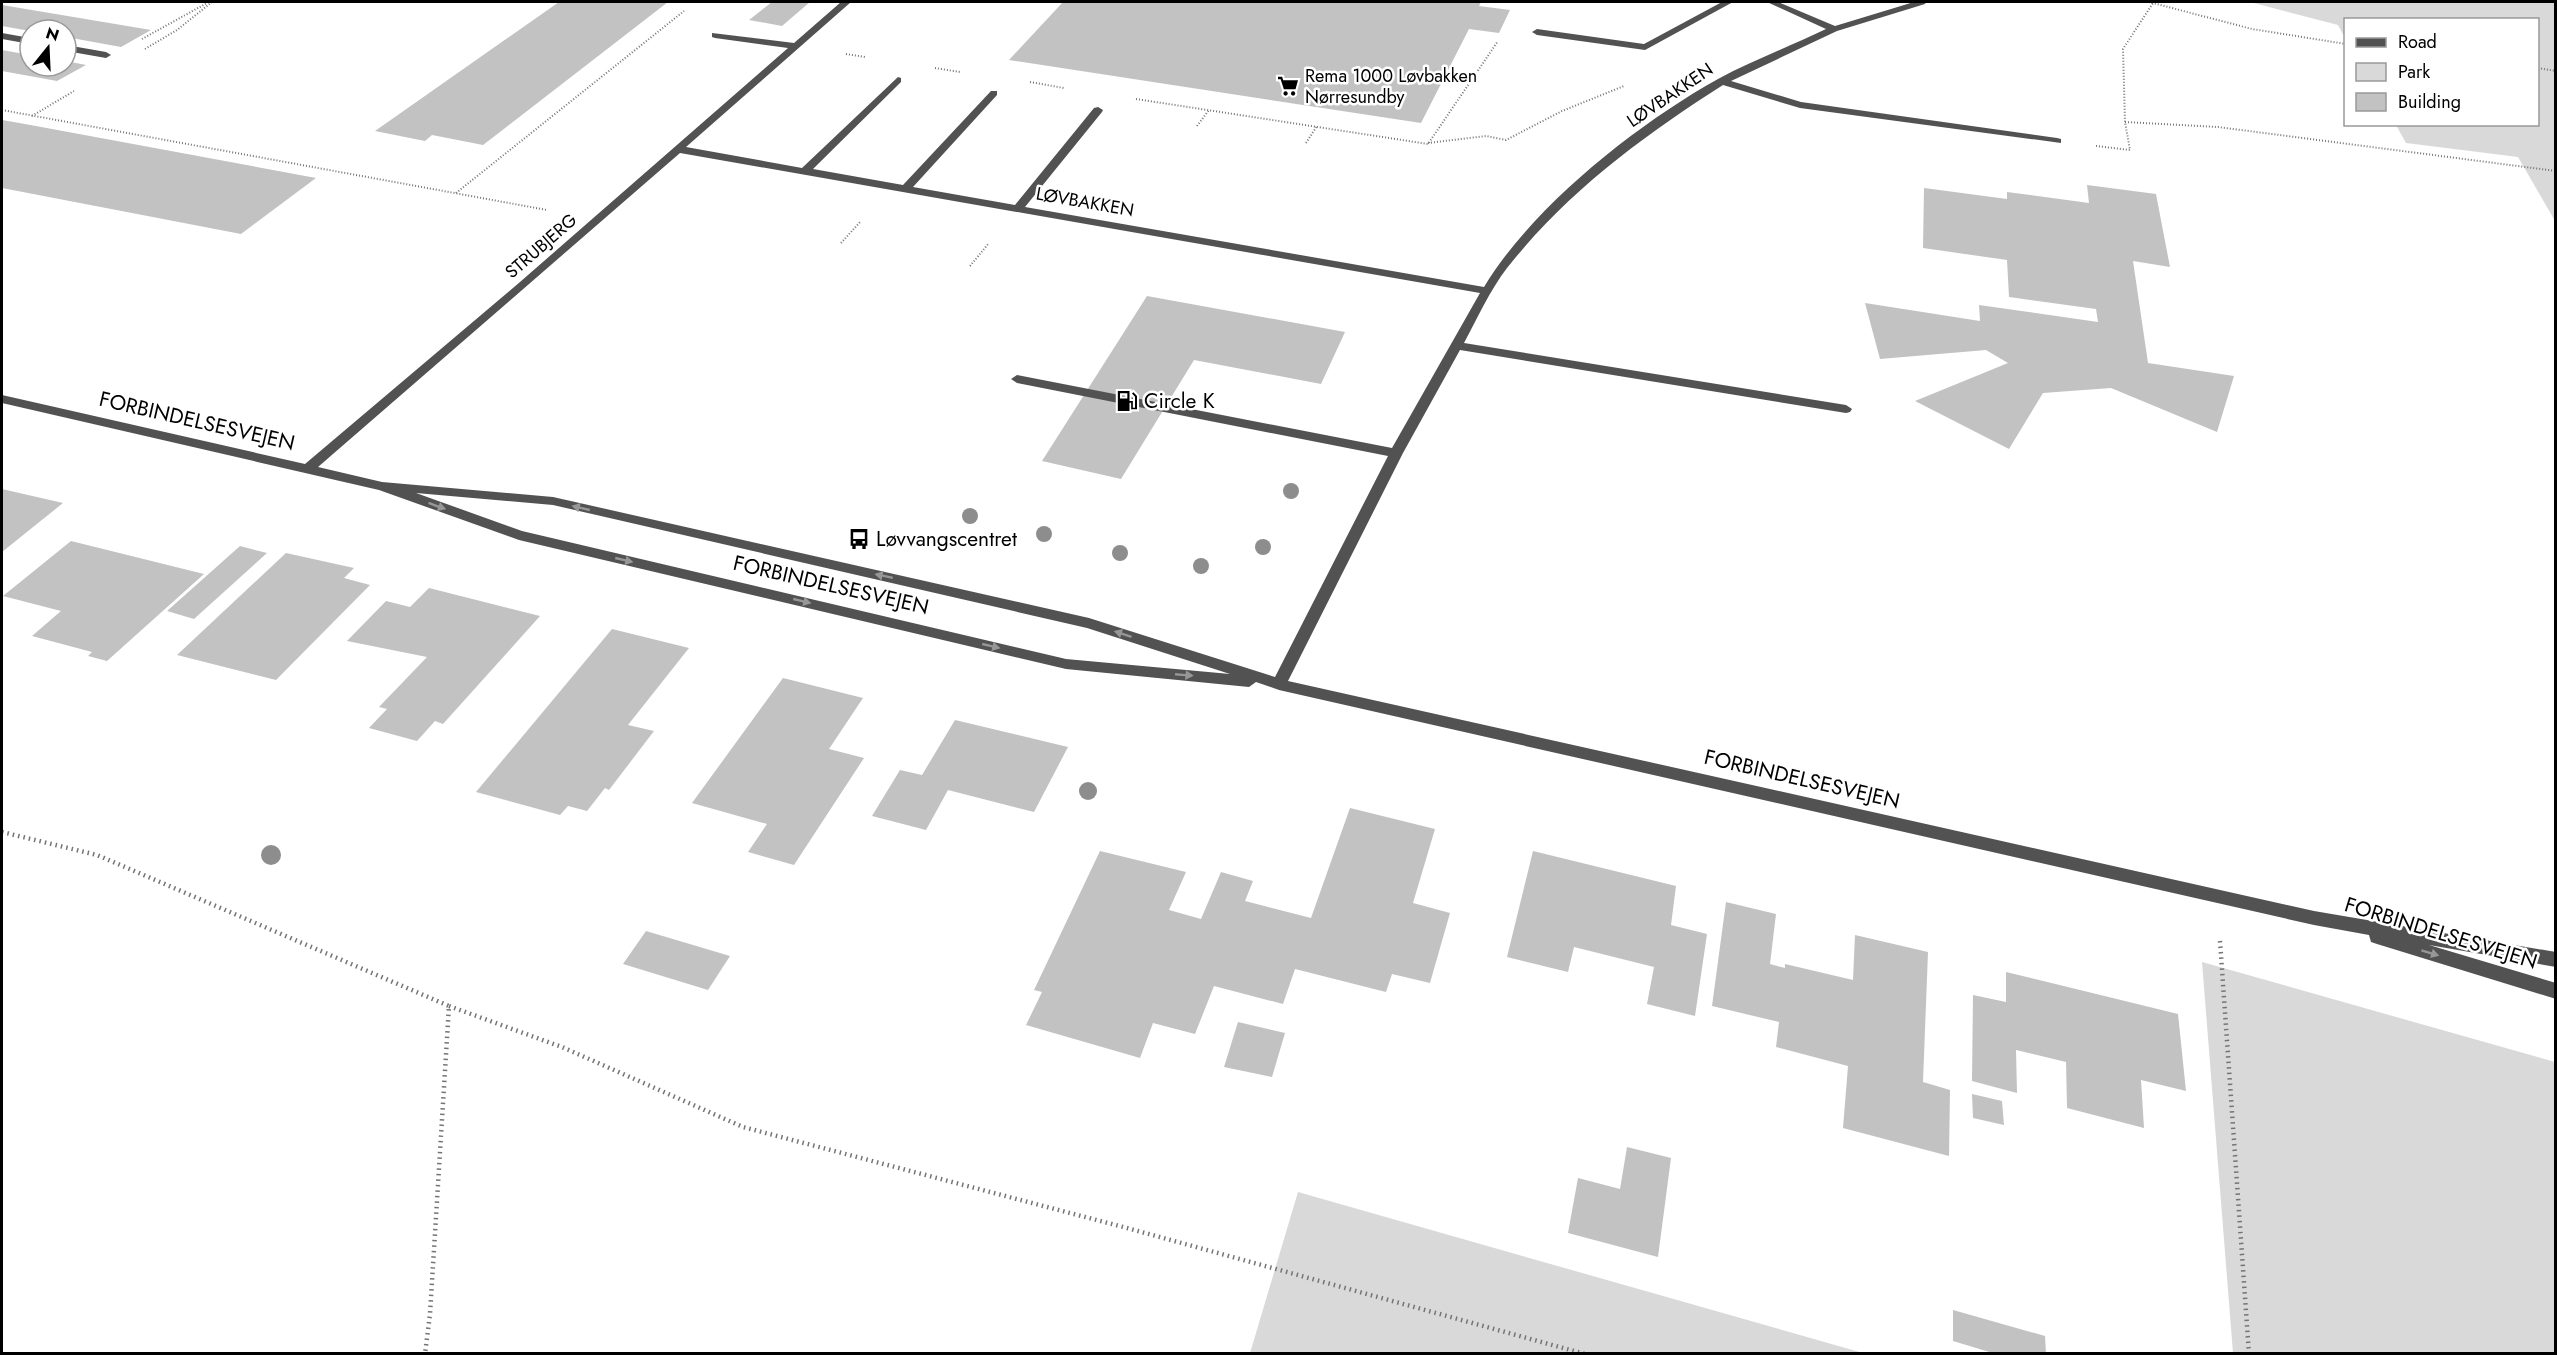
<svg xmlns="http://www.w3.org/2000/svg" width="2557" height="1355" font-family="Jost,sans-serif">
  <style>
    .green { fill: #d9d9d9 }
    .building { fill: #c2c2c2 }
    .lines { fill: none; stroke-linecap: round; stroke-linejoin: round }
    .path-far1 { stroke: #747474; stroke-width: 2; stroke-dasharray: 1 2; stroke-linecap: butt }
    .path { stroke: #747474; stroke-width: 4.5; stroke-dasharray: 1.5 4; stroke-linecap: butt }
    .minor { fill: #525252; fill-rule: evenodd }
    .tree { fill: #8d8d8d }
    .oneway { fill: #979797 }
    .labels { text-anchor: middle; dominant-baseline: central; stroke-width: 5; stroke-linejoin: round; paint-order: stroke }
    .far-poi-label { font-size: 18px; fill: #000; stroke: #fff; text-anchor: start }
    .far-street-label { font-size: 18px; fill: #000; stroke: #fff }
    .poi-label { font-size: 21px; fill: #000; stroke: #fff; text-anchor: start }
    .street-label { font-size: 21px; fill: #000; stroke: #fff }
  </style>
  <rect width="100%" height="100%" fill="#fff"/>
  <g class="green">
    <polygon points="2250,2 2555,2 2555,221 2518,157 2406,143 2396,125 2538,124 2538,20 2346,20 2345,38 2338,25"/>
    <polygon points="2202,962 2555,1062 2555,1353 2233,1353"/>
    <polygon points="1298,1192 1863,1353 1250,1353"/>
  </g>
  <g class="building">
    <polygon points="559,2 668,2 483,145 432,135 425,141 375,131"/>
    <polygon points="772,2 810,2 782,26 749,20"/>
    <polygon points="1063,2 1481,2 1479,6 1510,10 1499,33 1469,29 1421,123 1009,60"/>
    <polygon points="2,5 151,30 121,47 66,37 66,30 30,31 2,26"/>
    <polygon points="2,50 30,55 30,66 66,66 66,61 86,65 57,81 2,71"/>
    <polygon points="2,120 25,124 316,178 241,234 2,188"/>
    <polygon points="2087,185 2156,194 2170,267 2133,261 2148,363 2234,376 2217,432 2111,388 2043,393 2009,449 1915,401 2008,363 1986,350 1880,359 1865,303 1980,321 1979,305 2098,322 2096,309 2009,297 2007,260 1923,248 1924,188 2007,199 2007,192 2089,203"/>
    <polygon points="1147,296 1345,332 1321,384 1194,360 1121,479 1042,461"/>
    <polygon points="2,489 63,503 2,552"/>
    <polygon points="71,541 204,574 107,661 88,656 92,652 32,636 61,611 3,596"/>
    <polygon points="240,546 267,553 194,619 167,611"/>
    <polygon points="286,553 354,568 344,578 370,585 276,680 177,655"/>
    <polygon points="429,588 540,616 443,724 435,721 417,741 369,728 387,709 379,707 427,657 347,641 386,601 410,607"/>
    <polygon points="612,629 689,648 628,725 654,731 609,790 605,788 587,811 568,806 560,815 476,792"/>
    <polygon points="783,678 863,698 829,749 864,758 794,865 748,852 767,824 692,803"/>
    <polygon points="955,720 1068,747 1034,812 948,790 926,830 872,816 900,770 922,775"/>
    <polygon points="1350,808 1435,829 1413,903 1450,913 1430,983 1392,974 1386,992 1295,969 1283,1004 1214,986 1195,1034 1153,1023 1140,1058 1026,1025 1042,992 1034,990 1100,851 1186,872 1169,910 1201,919 1221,872 1253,881 1245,901 1311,918"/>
    <polygon points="1533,851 1676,886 1671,925 1707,934 1695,1016 1647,1004 1654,967 1574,947 1568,972 1507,957"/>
    <polygon points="1726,902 1776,914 1770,964 1785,968 1785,964 1853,980 1855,935 1928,952 1923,1082 1950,1090 1949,1156 1843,1128 1848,1066 1776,1047 1779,1022 1712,1006"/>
    <polygon points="646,931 730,956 708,990 623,964"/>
    <polygon points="2006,972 2178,1014 2186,1091 2141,1080 2144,1128 2067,1108 2066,1062 2016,1050 2017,1093 1972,1081 1973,995 2006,1002"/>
    <polygon points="1238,1022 1285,1033 1272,1077 1224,1067"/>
    <polygon points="1972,1094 2002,1101 2004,1125 1973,1118"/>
    <polygon points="1627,1147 1671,1158 1658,1257 1568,1233 1578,1178 1620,1189"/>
    <polygon points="1953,1310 2045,1336 2046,1354 1996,1354 1953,1341"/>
  </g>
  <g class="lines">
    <g class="path-far1">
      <polyline points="2149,2 2252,29 2346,44"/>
      <polyline points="142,39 207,3"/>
      <polyline points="145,49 177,30 212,2"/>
      <polyline points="846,54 865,57"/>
      <polyline points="935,68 960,72"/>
      <polyline points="2538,68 2556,71"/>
      <polyline points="1030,82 1064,88"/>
      <polyline points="1136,99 1428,144 1498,41"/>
      <polyline points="2,110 547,210"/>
      <polyline points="32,116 74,91"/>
      <polyline points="2125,122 2218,127 2556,171"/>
      <polyline points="1197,126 1209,110"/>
      <polyline points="1306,143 1317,126"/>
      <polyline points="1428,143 1486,136 1506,140 1562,111 1624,86"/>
      <polyline points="2096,146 2130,150 2125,122 2123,49 2153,3"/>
      <polyline points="456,193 684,11"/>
      <polyline points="841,243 861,221"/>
      <polyline points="970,266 989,243"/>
    </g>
    <g class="path">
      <polyline points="2,832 97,855 449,1006 430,1314 425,1354"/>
      <polyline points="2220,941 2249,1354"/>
      <polyline points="449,1006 562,1047 743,1127 1127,1228 1585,1354"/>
    </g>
    <g class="minor">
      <path d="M841 2H851L686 147 802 168 898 77 901 78V82L813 169 903 185 991 91H997V95L913 187 1015 205 1094 108 1098 107 1103 110 1102 112 1025 207 1484 287C1532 207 1637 124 1718 79 1753 60 1791 46 1826 29L1767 2H1778L1835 26 1914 2H1926L1925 4 1837 31 1731 81 1801 102 2057 138 2061 139V143L1800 108 1723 85C1643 136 1567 192 1507 268 1490 290 1477 319 1464 343L1846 405 1852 409 1850 412 1846 413 1460 350 1403 453 1288 681 2314 911 2556 952V967L2429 945 2556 983V999L2377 944 2371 942 2369 935 2314 925 1279 690 1256 682 1249 687 1066 669 519 540 379 490 2 403V395L305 464 520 282 788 48 715 38 712 37V33L794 43ZM680 153 1480 293 1392 448 1017 375 1011 379 1017 383 1388 456 1275 677 1089 618 553 497 382 482 318 467ZM416 493 553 505 1087 628 1230 674 1066 659 522 531Z"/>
      <polygon points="1722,2 1733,2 1645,50 1537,35 1532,32 1537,29 1644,44"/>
      <polygon points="2,33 30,38 30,44 2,39"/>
      <polygon points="66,45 106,52 111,55 106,58 66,51"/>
    </g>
  </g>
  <g class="tree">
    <circle cx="1291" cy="491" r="8"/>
    <circle cx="970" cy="516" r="8"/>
    <circle cx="1044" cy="534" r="8"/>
    <circle cx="1263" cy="547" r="8"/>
    <circle cx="1120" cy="553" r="8"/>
    <circle cx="1201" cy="566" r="8"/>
    <circle cx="1088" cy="791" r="9"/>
    <circle cx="271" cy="855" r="10"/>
  </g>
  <defs><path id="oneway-solid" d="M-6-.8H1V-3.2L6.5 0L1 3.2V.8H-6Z" transform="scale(1.5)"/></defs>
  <g class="oneway">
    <use href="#oneway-solid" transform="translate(437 506) rotate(20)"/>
    <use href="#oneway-solid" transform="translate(581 508) rotate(-167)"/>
    <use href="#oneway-solid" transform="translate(624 560) rotate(13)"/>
    <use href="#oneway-solid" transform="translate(884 576) rotate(-168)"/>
    <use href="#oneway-solid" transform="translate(802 601) rotate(13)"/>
    <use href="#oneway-solid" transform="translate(1123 634) rotate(-162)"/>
    <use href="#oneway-solid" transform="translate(991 646) rotate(13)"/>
    <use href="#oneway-solid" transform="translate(1184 675) rotate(5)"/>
    <use href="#oneway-solid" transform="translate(2430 953) rotate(17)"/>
  </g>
  <defs>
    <symbol id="supermarket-bare" viewBox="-9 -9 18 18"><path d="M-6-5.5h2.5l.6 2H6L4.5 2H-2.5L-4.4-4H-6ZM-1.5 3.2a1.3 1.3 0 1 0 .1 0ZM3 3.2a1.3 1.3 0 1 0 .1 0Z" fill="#000" stroke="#fff" stroke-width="2.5" paint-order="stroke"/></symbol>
    <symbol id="fuel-bare" viewBox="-9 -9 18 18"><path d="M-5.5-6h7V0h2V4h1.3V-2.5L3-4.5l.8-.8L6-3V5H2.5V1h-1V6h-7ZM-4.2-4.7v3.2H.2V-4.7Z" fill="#000" stroke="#fff" stroke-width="2.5" paint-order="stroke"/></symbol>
    <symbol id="bus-bare" viewBox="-9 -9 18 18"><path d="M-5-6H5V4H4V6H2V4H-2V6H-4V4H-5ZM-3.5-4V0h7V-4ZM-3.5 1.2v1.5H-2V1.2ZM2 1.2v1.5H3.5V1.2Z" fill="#000" stroke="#fff" stroke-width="2.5" paint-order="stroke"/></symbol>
  </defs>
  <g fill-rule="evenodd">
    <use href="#supermarket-bare" x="1273" y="71" width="30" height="30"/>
    <use href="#fuel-bare" x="1112" y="386" width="30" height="30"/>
    <use href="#bus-bare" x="844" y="524" width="30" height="30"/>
  </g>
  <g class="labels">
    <g class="far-poi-label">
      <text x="1305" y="76">Rema 1000 Løvbakken<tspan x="1305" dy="21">Nørresundby</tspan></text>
    </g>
    <g class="far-street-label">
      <text transform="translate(1670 95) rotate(-34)">LØVBAKKEN</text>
      <text transform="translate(1085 202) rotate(10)">LØVBAKKEN</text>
      <text transform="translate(541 246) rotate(-41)">STRUBJERG</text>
    </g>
    <g class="poi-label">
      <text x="1144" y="401">Circle K</text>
      <text x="876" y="539">Løvvangscentret</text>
    </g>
    <g class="street-label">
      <text transform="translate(197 421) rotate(13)">FORBINDELSESVEJEN</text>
      <text transform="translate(831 585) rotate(13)">FORBINDELSESVEJEN</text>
      <text transform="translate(1802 779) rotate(13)">FORBINDELSESVEJEN</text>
      <text transform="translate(2441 933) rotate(17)">FORBINDELSESVEJEN</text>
    </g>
  </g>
  <rect width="2557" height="1355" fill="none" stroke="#000000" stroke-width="6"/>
  <rect x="2344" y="18" width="195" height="108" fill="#ffffff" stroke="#999999" stroke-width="1.5"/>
  <rect x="2356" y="38" width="30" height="9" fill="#525252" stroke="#999999" stroke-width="1.5"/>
  <text x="2398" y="48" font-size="18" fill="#000000">Road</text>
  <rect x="2356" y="63" width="30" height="18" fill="#d9d9d9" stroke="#999999" stroke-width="1.5"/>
  <text x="2398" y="78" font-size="18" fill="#000000">Park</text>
  <rect x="2356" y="93" width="30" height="18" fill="#c2c2c2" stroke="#999999" stroke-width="1.5"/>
  <text x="2398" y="108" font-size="18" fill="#000000">Building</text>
  <g transform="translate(48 48) rotate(18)"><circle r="28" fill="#ffffff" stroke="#999999" stroke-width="1.5"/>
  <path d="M0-4.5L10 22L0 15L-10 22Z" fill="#000000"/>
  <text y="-9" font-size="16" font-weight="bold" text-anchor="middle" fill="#000000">N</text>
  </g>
</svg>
